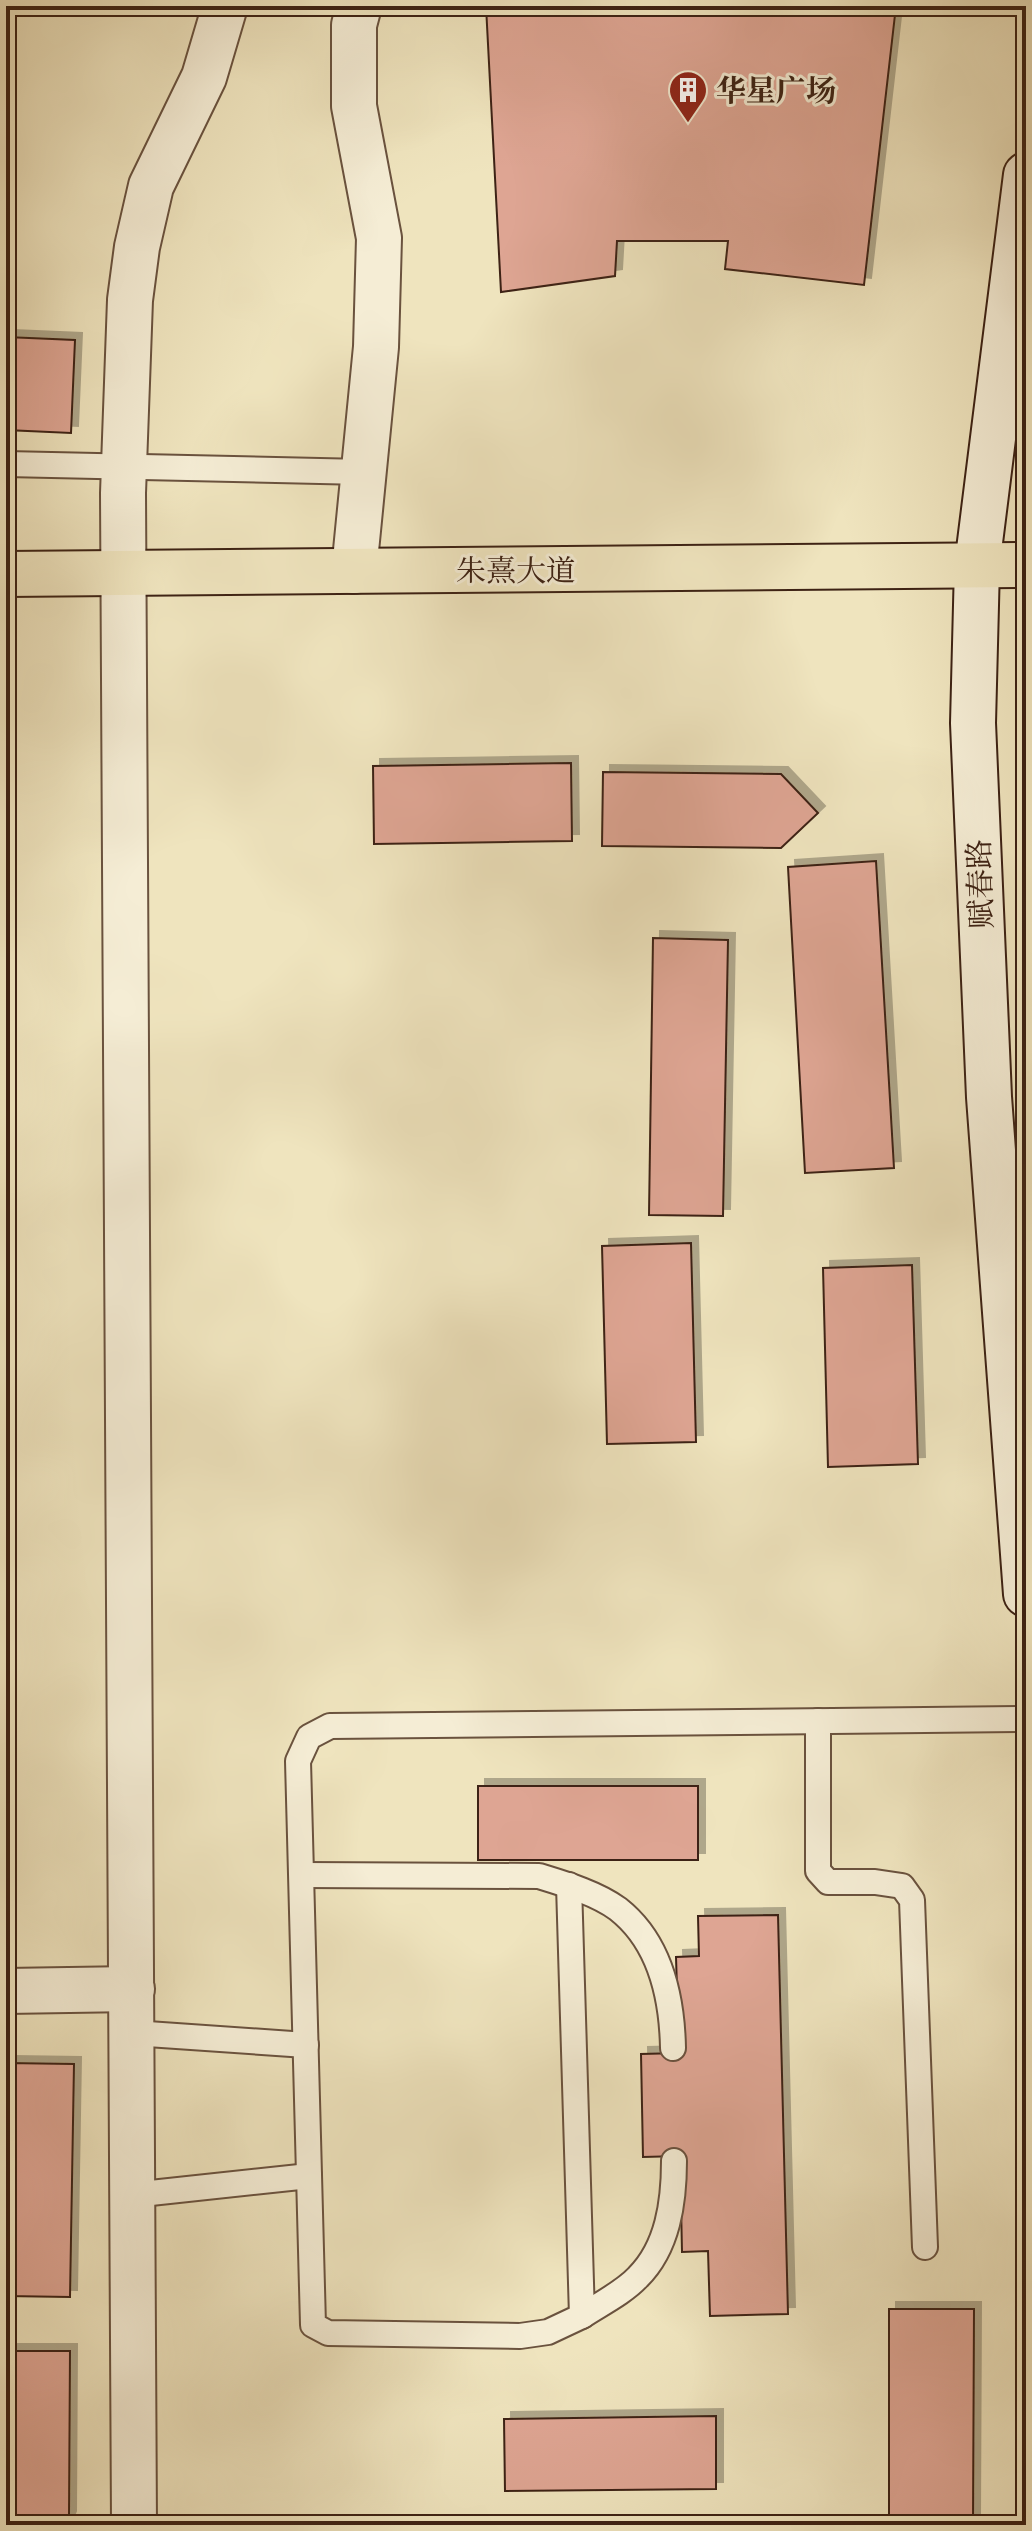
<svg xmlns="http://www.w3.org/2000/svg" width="1032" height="2531" font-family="'EB Garamond','Noto Serif SC',serif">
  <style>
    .building { fill: #dea593; stroke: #3d2214; stroke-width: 2; filter: url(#shadow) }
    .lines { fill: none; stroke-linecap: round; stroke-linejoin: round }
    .lane-casing { stroke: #6a523e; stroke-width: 28 }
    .street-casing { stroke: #6a523e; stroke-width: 48 }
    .secondary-casing { stroke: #3d2214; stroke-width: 48 }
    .primary-casing { stroke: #3d2214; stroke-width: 48 }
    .lane { stroke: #f5edd5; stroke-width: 24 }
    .street { stroke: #f5edd5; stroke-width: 44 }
    .secondary { stroke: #f5edd5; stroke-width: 44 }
    .primary { stroke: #efe4be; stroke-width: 44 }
    .labels { text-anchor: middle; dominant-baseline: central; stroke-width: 6; stroke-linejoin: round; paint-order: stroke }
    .poi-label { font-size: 30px; font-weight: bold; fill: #3d2214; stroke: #f5edd5; text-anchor: start }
    .street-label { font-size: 30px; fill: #3d2214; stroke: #f5edd5 }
  </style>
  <defs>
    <filter id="shadow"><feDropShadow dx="7" dy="-7" stdDeviation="0" flood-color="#0004"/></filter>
  </defs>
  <rect width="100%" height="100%" fill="#efe4be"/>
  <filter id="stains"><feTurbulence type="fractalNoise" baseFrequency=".0025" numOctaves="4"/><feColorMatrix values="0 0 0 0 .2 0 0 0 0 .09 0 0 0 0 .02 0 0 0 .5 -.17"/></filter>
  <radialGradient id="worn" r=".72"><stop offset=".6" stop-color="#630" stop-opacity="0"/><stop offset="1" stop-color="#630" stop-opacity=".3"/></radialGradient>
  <g class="building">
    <polygon points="486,6 896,6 864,285 725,269 728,241 617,241 615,276 501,292"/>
    <polygon points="6,337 75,340 71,433 6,430"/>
    <polygon points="571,763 572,841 374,844 373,766"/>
    <polygon points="603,772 781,774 818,813 781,848 602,846"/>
    <polygon points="876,861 894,1168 805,1173 788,867"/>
    <polygon points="653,938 728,940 723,1216 649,1215"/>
    <polygon points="691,1243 696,1442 607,1444 602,1246"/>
    <polygon points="912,1265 918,1464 828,1467 823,1268"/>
    <rect x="478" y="1786" width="220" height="74"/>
    <polygon points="778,1915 788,2314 710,2316 708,2251 682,2252 680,2156 643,2157 641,2054 679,2053 676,1957 699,1956 698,1916"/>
    <polygon points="6,2063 74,2064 70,2297 6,2296"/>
    <polygon points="889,2309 974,2309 973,2525 889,2525"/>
    <polygon points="6,2351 70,2351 69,2518 66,2525 6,2525"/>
    <polygon points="716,2416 716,2489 505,2491 504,2419"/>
  </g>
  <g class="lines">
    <defs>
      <g id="lane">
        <polyline points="6,464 364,472"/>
        <polyline points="818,1721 818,1871 828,1882 875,1882 902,1886 912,1900 925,2247"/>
        <path d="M302 1875 539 1876C565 1884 596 1893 618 1909 660 1942 672 1998 673 2048"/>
        <polyline points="569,1885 582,2316 548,2332 520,2336 328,2333 313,2325 298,1761 309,1737 330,1726 1026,1719"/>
        <polyline points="133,2033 306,2045"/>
        <polyline points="132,2195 309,2176"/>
        <path d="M582 2316C600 2304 623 2293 638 2277 668 2247 674 2202 674 2161"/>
      </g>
      <g id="street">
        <polyline points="354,571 376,347 379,238 354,106 354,25 359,6"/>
        <polyline points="6,1991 132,1989"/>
        <polyline points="134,2525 123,493 130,300 137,247 151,186 204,77 225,6"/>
      </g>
      <polyline id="secondary" points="1026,175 977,566 973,723 989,1097 1026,1594"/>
      <polyline id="primary" points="6,574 1026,565"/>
    </defs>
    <use href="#lane" class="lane-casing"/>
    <use href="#street" class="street-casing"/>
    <use href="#secondary" class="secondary-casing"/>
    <use href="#primary" class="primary-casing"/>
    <use href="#lane" class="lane"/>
    <use href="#street" class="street"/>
    <use href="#secondary" class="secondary"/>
    <use href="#primary" class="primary"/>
  </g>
  <defs>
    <symbol id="building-pin" viewBox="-11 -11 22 30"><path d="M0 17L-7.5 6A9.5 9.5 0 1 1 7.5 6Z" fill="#8f2418" stroke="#f5edd5"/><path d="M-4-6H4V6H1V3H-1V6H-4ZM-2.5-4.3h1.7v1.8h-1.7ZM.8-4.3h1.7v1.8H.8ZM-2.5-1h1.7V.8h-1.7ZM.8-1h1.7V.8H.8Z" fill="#fff"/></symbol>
  </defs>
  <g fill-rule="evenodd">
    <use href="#building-pin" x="666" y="68" width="44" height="60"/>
  </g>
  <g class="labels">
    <g class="poi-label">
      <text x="716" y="90">华星广场</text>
    </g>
    <g class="street-label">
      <text x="516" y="570">朱熹大道</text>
      <text transform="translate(980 884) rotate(-92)">赋春路</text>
    </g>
  </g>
  <rect width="1032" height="2531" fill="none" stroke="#efe4be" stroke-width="32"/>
  <rect x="8" y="8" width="1016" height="2515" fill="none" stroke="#3d2214" stroke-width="4"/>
  <rect x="16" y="16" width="1000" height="2499" fill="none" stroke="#3d2214" stroke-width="2"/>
  <rect width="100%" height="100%" filter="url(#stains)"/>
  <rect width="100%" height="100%" fill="url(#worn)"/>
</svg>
